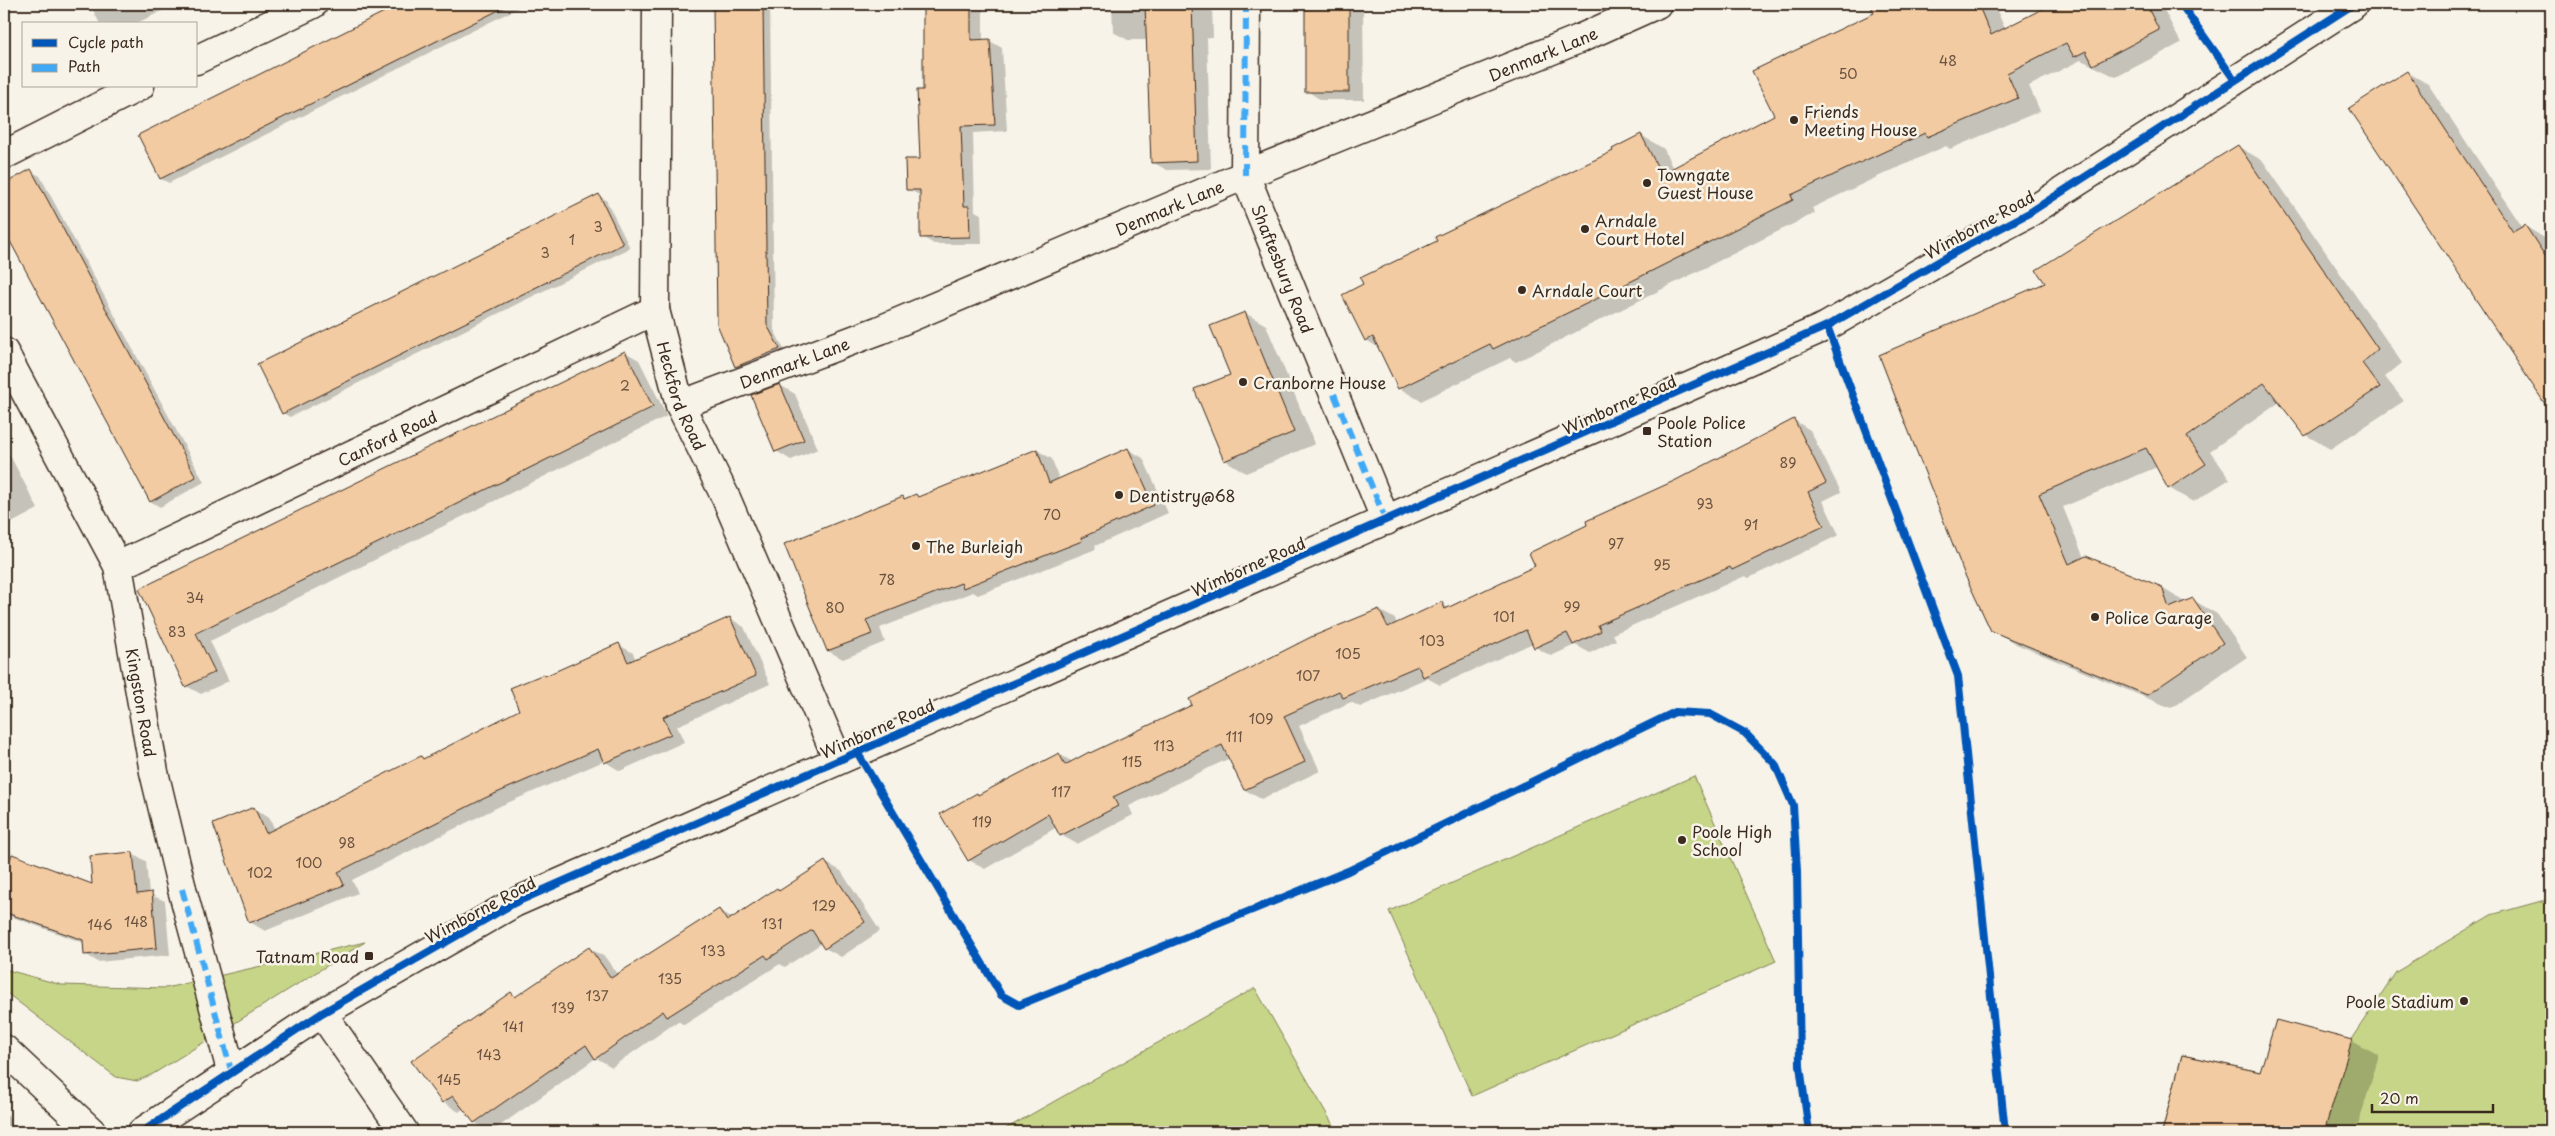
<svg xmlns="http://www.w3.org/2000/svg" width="2555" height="1136" font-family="'Playpen Sans',sans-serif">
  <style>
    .green { fill: #c7d589; stroke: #818054 }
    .shadow { fill: #0003; fill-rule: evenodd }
    .building { fill: #f3cba2; stroke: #3b2a1e }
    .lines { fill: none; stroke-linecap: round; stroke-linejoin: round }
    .pedestrian-casing { stroke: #3b2a1e; stroke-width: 31 }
    .minor-casing { stroke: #3b2a1e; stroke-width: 31 }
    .secondary-casing { stroke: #3b2a1e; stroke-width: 31 }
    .pedestrian { stroke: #f7f3e8; stroke-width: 28 }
    .minor { stroke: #f7f3e8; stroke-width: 28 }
    .secondary { stroke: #f7f3e8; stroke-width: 28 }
    .quiet { stroke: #3fa9f5; stroke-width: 6; stroke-dasharray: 12 6; stroke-linecap: butt }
    .cycleway-casing { stroke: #f7f3e8; stroke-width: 11 }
    .cycleway { stroke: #0057b8; stroke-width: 8 }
    .poi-dot { fill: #3b2a1e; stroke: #f7f3e8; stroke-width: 2 }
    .labels { text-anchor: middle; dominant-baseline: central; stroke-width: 5; stroke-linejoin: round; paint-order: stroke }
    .number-label { font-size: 14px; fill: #69523f }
    .street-label { font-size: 16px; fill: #3b2a1e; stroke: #f7f3e8 }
    .poi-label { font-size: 16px; fill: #3b2a1e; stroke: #f7f3e8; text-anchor: start }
  </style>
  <rect width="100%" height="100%" fill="#f7f3e8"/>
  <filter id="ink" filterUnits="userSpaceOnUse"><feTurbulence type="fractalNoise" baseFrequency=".02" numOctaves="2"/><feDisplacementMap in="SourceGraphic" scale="10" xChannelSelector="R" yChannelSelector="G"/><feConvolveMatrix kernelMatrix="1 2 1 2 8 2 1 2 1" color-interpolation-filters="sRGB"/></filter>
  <g filter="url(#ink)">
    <g class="green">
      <polygon points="1694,776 1776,961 1472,1096 1389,911"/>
      <polygon points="2545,900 2551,900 2551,1132 2162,1132 2182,1055 2260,1072 2332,1068 2396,972 2491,915"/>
      <polygon points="365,942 153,1074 137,1081 116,1077 4,991 4,969 62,985 166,988"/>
      <polygon points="1255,988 1337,1132 1000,1132"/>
    </g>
    <g class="shadow">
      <polygon points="90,4 176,4 135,24 100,24"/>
      <polygon points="402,4 526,4 169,183 161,179 140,135"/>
      <polygon points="714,4 770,4 774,330 786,353 743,370 736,366 718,324"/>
      <polygon points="924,4 979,4 983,6 983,41 990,41 1002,48 1007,131 973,133 975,211 981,214 982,244 934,244 922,237 921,196 908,189 921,160 925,91"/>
      <polygon points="1112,4 1212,4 1213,38 1207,38 1211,169 1167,170 1152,162 1148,40 1128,40 1113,32"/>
      <polygon points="1306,4 1363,4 1364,100 1321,100 1307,91"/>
      <polygon points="1891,4 1994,4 2005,29 2055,4 2161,4 2181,43 2116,77 2081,60 2029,86 2040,111 1950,149 1946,146 1875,178 1812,208 1815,213 1516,362 1510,358 1421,401 1399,388 1379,348 1366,340 1614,152 1641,135 1664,149 1673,169 1775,116 1875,13 1874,11"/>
      <polygon points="2407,72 2428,84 2523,228 2525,226 2546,239 2551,247 2551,408 2548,406"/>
      <polygon points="2239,147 2263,161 2402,363 2385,377 2404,401 2330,449 2306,435 2280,402 2210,451 2230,479 2193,502 2169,488 2157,467 2063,507 2084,558 2162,588 2186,603 2193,600 2217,614 2247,657 2171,708 2016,644 1992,630 2047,284"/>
      <polygon points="31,171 40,176 204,482 160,507 150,501 4,228 4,185"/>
      <polygon points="599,196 606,200 630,248 290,417 283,413"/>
      <polygon points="1245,313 1266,325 1315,444 1246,473 1225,460 1231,375"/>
      <polygon points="625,352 639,360 667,416 210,641 229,681 201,694 186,686 141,590"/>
      <polygon points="780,385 795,394 818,449 791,460 776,451"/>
      <path d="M1794 420 1810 430 1841 492 1823 501 1839 535 1749 578 1745 576 1613 634 1616 640 1590 653 1575 645 1551 656 1535 647 1533 643 1440 685 1427 678 1360 707 1351 702 1299 726 1320 771 1261 799 1245 790 1230 758 1129 806 1133 815 1077 844 1061 835 1057 827 985 869 969 860 977 794 980 796 1059 754 1073 762 1091 754 1193 705 1379 610 1395 619 1397 624 1442 604 1449 608 1537 567 1675 482ZM1383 621H1386L1391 633Z"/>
      <polygon points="4,444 38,509 4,527"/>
      <polygon points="1128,449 1143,458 1168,513 1095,546 1096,549 978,595 973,592 880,628 885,642 843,659 828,651 786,545 903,497 906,499 916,495 920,497 1037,450 1052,459 1059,480"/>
      <polygon points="730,618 744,627 770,684 677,726 684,742 620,771 604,761 500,806 352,880 358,893 265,931 250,922 254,808 269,817 275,830 421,757 425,759 521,711 544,675 547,677 619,645 633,653 636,660"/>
      <polygon points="132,854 146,861 149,894 165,901 170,955 98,962 85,954 84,943 4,914 4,856 94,886"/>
      <polygon points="825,862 841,871 880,931 841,957 825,948 822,943 785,967 780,964 684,1025 678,1021 612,1067 596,1058 491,1132 474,1122 464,1108 459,1112 443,1102 413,1062 511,993 517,997 589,948 605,957 618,975 719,910 733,918 777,889 781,892"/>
      <polygon points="2352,1041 2379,1056 2356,1132 2163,1132 2183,1056 2261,1074"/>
      <polygon points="4,1111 10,1118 11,1132 4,1132"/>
    </g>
    <g class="building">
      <polygon points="400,4 511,4 160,179 138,135"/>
      <polygon points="713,4 763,4 767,325 780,349 735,367 717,324"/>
      <polygon points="923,4 971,4 971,40 990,39 995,125 961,126 964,206 969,206 970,237 920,238 920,190 906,190 905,159 920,159 917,90 923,90"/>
      <polygon points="1145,4 1192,4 1197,161 1151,163"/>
      <rect x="1305" y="4" width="44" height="88"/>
      <polygon points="1870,4 1978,4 1991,35 2052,4 2146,4 2159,30 2093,65 2086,51 2074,57 2066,43 2007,73 2018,98 1927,137 1925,133 1853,166 1791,195 1793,200 1590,302 1493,349 1490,344 1398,389 1373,337 1365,341 1342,295 1363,284 1360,278 1437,241 1435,237 1613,151 1612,149 1641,134 1661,174 1774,115 1752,71 1874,13"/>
      <polygon points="2407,71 2513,232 2525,225 2551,265 2551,413 2349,108"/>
      <polygon points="2238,145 2378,349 2362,363 2380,387 2305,436 2264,383 2187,437 2206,464 2168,489 2146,448 2039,494 2069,564 2086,556 2162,587 2169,608 2193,598 2223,643 2147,695 1991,631 1964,573 1879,355 2045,283 2036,270"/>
      <polygon points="31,169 196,477 150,502 4,230 4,184"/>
      <polygon points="599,194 623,244 282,414 257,364"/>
      <polygon points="1245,312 1294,432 1224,461 1194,389 1230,375 1210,326"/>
      <polygon points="625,351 653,407 196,633 215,672 185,687 139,589"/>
      <polygon points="780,384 804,440 775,452 751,395"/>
      <polygon points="1794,419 1826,483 1808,492 1824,526 1732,570 1730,567 1598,625 1601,631 1573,645 1567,633 1534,648 1526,630 1423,677 1418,666 1343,698 1339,691 1284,716 1305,762 1244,790 1222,745 1113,797 1118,806 1060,836 1048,814 968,861 940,814 977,793 978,795 1059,753 1065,765 1089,752 1090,753 1192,705 1189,699 1311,637 1379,609 1388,627 1442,602 1445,609 1535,566 1529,553 1587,525 1586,521 1674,481"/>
      <polygon points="1128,448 1154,505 1081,538 1082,541 963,588 961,583 866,620 872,634 827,651 784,544 903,496 904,499 916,494 918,497 1037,449 1049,483"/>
      <polygon points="730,617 756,676 663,717 671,734 604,763 598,749 485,798 338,872 344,885 249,923 213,824 254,807 266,833 421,756 423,759 519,710 510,688 544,674 545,676 619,643 628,662"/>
      <polygon points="133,852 137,894 152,892 157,948 84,955 83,940 4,912 4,876 12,854 92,884 90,856"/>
      <polygon points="825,861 865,922 824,949 812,930 768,959 765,955 667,1017 663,1011 595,1059 586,1045 474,1123 453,1096 442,1103 411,1061 511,992 515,997 589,947 611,978 719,909 727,921 777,888 779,891"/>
      <polygon points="2276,1020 2352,1040 2324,1132 2162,1132 2182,1055 2260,1072"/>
    </g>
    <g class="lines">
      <defs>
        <g id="pedestrian">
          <polyline points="1245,175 1246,4"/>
          <polyline points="1334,394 1386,521"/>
          <polyline points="182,889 232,1074"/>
        </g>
        <g id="minor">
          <path id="s1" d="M657 4 655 310 680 405 726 498 838 760"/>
          <polyline points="196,60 313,4"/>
          <polyline points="4,155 140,86"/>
          <path id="s2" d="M1245 175 1334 394"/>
          <path id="s3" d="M4 352 118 566 154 772 182 889"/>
          <path id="s4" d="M680 405 880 330 1245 175 1579 39 1657 4"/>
          <path id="s5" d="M118 566 655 310"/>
          <polyline points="322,1013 404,1132"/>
          <polyline points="4,1049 92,1132"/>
        </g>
        <polyline id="secondary" points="142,1132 322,1013 514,903 1827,326 1959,250 2029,213 2354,4"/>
      </defs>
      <use href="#pedestrian" class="pedestrian-casing"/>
      <use href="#minor" class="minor-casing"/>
      <use href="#secondary" class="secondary-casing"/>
      <use href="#pedestrian" class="pedestrian"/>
      <use href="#minor" class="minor"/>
      <use href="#secondary" class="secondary"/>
      <g class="quiet">
        <polyline points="1245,175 1246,4"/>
        <polyline points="1334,394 1386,521"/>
        <polyline points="182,889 232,1074"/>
      </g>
      <defs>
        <g id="cycleway">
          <polyline points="2181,4 2234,79"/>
          <polyline points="1827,326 1958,676 2005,1132"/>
          <polyline points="857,752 1001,995 1019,1005 1348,871 1675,712 1710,714 1745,733 1775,764 1793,805 1797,871 1800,1066 1809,1132"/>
          <polyline points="142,1132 322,1013 514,903 1827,326 1959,250 2029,213 2354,4"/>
        </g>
      </defs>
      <use href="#cycleway" class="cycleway-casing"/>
      <use href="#cycleway" class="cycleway"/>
    </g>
  </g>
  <g class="poi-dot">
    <circle cx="1794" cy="120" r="5"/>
    <circle cx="1647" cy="183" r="5"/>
    <circle cx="1585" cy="229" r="5"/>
    <circle cx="1522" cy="290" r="5"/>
    <circle cx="1243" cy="382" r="5"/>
    <rect x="1642" y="426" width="10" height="10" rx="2.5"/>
    <circle cx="1119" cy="495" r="5"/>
    <circle cx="916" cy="546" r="5"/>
    <circle cx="2095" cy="617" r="5"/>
    <circle cx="1682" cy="840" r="5"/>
    <rect x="364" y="951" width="10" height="10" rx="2.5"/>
    <circle cx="2464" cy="1001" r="5"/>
  </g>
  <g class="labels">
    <g class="number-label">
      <text x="1948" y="60">48</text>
      <text x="1848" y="73">50</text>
      <text x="598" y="226">3</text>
      <text x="572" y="239">1</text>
      <text x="545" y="252">3</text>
      <text x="625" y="385">2</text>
      <text x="1788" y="462">89</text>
      <text x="1705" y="503">93</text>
      <text x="1052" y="514">70</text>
      <text x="1751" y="524">91</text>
      <text x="1616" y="543">97</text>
      <text x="1662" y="564">95</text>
      <text x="887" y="579">78</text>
      <text x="195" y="597">34</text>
      <text x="1572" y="606">99</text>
      <text x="835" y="607">80</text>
      <text x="1504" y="616">101</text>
      <text x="177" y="631">83</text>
      <text x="1432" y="640">103</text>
      <text x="1348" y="653">105</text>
      <text x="1308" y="675">107</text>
      <text x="1261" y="718">109</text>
      <text x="1234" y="736">111</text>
      <text x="1164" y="745">113</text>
      <text x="1132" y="761">115</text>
      <text x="1061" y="791">117</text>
      <text x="982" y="821">119</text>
      <text x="347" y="842">98</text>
      <text x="309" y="862">100</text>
      <text x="260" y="872">102</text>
      <text x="824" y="905">129</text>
      <text x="136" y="921">148</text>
      <text x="772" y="923">131</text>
      <text x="100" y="924">146</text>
      <text x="713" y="950">133</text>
      <text x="670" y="978">135</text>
      <text x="597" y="995">137</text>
      <text x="563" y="1007">139</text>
      <text x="513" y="1026">141</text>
      <text x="489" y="1054">143</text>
      <text x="449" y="1079">145</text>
    </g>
    <g class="street-label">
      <text stroke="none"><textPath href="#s4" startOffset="932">Denmark Lane</textPath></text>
      <text stroke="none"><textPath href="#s4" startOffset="528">Denmark Lane</textPath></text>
      <text transform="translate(1979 224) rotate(-29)">Wimborne Road</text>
      <text stroke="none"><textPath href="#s2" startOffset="101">Shaftesbury Road</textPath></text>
      <text stroke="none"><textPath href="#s4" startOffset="122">Denmark Lane</textPath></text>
      <text stroke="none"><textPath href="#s1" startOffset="396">Heckford Road</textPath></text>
      <text transform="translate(1619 404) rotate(-24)">Wimborne Road</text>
      <text stroke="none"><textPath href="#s5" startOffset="298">Canford Road</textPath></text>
      <text transform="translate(1248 566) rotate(-24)">Wimborne Road</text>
      <text stroke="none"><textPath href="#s3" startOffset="381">Kingston Road</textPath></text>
      <text transform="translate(877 728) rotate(-24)">Wimborne Road</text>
      <text transform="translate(480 909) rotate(-28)">Wimborne Road</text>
    </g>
    <g class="poi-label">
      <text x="1804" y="111">Friends<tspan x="1804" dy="18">Meeting House</tspan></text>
      <text x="1657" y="174">Towngate<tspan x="1657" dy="18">Guest House</tspan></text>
      <text x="1595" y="220">Arndale<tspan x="1595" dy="18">Court Hotel</tspan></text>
      <text x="1532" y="290">Arndale Court</text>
      <text x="1253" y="382">Cranborne House</text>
      <text x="1657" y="422">Poole Police<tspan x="1657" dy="18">Station</tspan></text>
      <text x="1129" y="495">Dentistry@68</text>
      <text x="926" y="546">The Burleigh</text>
      <text x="2105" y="617">Police Garage</text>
      <text x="1692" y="831">Poole High<tspan x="1692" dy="18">School</tspan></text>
      <text x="359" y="956" text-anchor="end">Tatnam Road</text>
      <text x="2454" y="1001" text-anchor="end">Poole Stadium</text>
    </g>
  </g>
  <rect width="2555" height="1136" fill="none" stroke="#f7f3e8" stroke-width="20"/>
  <rect x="10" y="10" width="2535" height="1116" fill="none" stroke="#3b2a1e" stroke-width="2" filter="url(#ink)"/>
  <rect x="22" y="22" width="175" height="65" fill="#f7f3e8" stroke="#aca397"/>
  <rect x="32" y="39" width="25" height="8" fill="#0057b8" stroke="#aca397"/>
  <text x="68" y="48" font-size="15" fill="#3b2a1e">Cycle path</text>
  <rect x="32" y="64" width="25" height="8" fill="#3fa9f5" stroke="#aca397"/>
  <text x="68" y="72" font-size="15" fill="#3b2a1e">Path</text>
  <path d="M2372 1104v8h121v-8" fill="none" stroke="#3b2a1e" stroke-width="2.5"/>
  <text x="2380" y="1104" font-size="15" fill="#3b2a1e" stroke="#f7f3e8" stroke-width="4" paint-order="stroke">20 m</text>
</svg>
